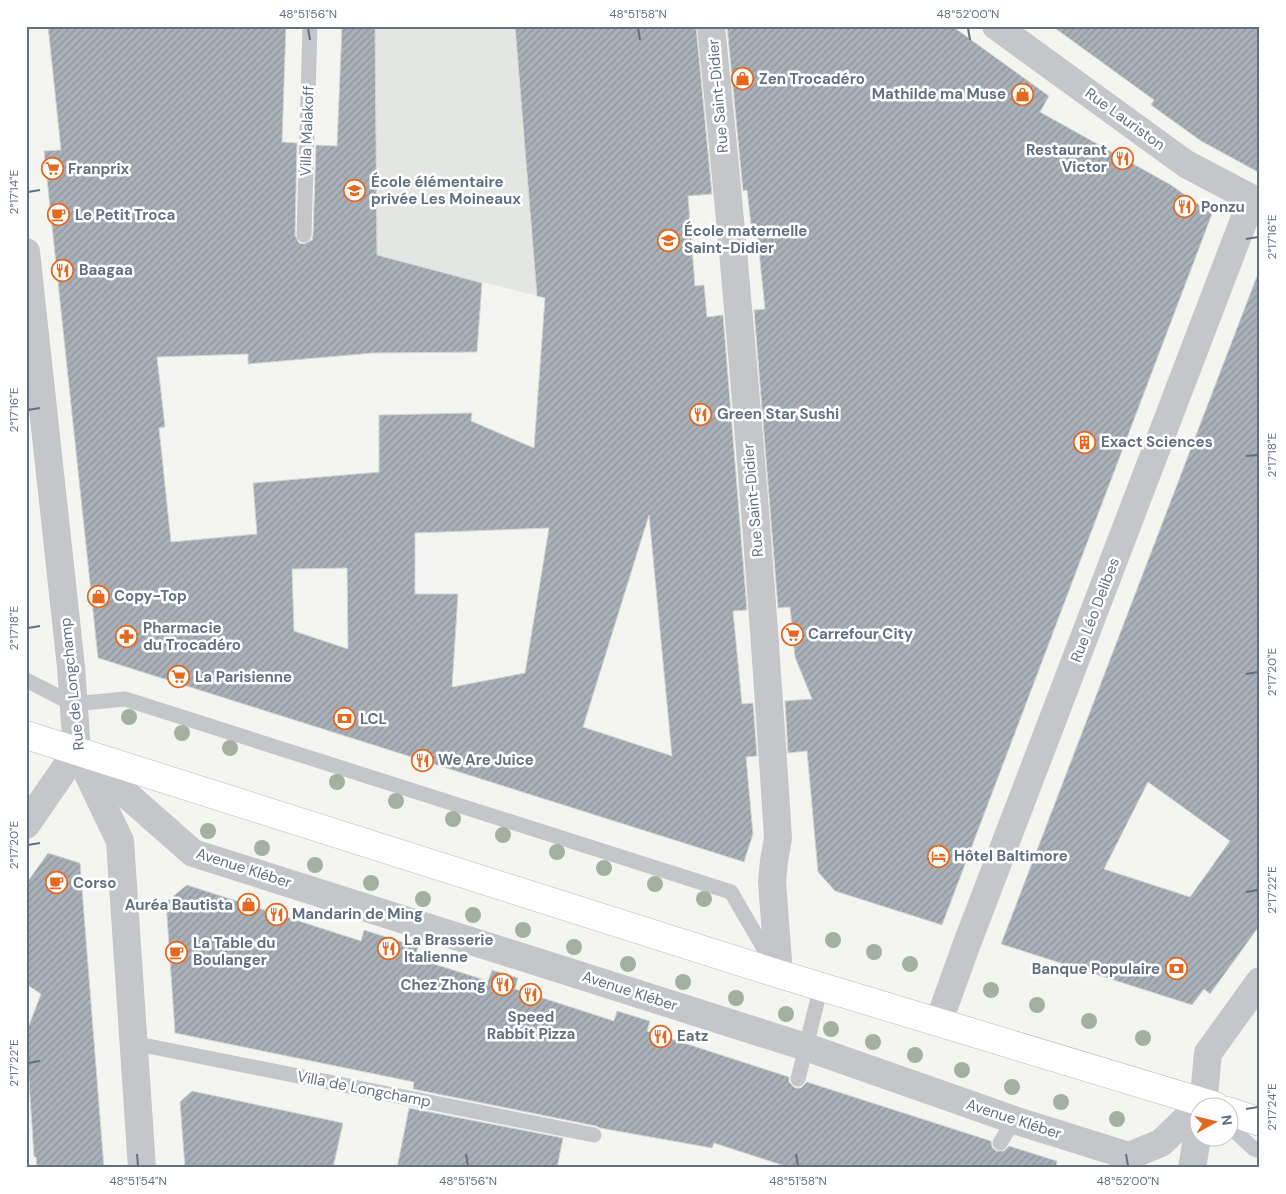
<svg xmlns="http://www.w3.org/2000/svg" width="1286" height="1194" font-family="'DM Sans',sans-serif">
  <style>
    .built { fill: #e4e6e4 }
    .building { fill: url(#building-hatch); stroke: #d5d5d3; fill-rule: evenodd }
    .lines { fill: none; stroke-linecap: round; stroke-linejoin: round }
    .secondary-casing { stroke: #b6b9be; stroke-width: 29 }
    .service { stroke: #c4c6ca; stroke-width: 15 }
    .minor { stroke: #c4c6ca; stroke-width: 28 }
    .secondary { stroke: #fff; stroke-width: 28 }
    .tree { fill: #a4b0a1 }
    .ticks { fill: none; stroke: #627082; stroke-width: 2 }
    .labels { text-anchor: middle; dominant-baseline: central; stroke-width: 5; stroke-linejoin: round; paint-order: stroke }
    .poi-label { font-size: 15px; font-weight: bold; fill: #627082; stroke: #fff; text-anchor: start }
    .street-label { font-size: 15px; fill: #627082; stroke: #fff }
    .neatline { fill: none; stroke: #627082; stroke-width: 2 }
    .ticks-label { font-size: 12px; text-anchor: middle; fill: #627082 }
  </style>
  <defs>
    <pattern id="building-hatch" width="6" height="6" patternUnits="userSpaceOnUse" patternTransform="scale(1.25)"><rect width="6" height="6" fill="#a9b0b7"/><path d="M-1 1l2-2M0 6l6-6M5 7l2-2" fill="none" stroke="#8d949a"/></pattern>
  </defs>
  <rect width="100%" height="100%" fill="#f4f4f0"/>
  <polygon class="built" points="375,26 577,26 693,267 695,286 587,297 537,296 482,282 482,283 377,256"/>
  <g class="building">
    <path d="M48 26H286L282 142 297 143 295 235 299 243 304 244 312 240 313 235 316 145 337 146 342 26H375L377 255 482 283 477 352 373 353 248 364V354L157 357 165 427 159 428 171 542 257 534 253 483 379 472V415L472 413 471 421 534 448 545 298 537 296 515 26H696L712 194 688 196 695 286 704 285 707 317 723 315 747 610 733 611 742 704 753 703 757 756 746 757 753 834 744 862 98 658 44 151 61 150ZM649 515 672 756 583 727ZM549 528 525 673 452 687 458 594H415V533ZM347 568 348 649 294 631 292 569Z"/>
    <polygon points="727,26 952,26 1049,96 1040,112 1171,185 1212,214 942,925 835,891 818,872 807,751 788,753 785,701 812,699 795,657 790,607 778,608 754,310 765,309 757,232 752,233 747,190 743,191"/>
    <polygon points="1052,26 1260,26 1260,173 1201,141 1151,105 1154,100"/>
    <path d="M1257 276H1260V925L1210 994 1204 989 1192 1005 1001 944ZM1148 782 1230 841 1190 897 1104 869Z"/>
    <polygon points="48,853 80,863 104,1168 37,1168 36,1157 34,1157 26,1033 41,994 26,984 26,884"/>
    <polygon points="187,885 361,941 364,930 418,947 415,958 488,981 492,970 518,978 515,989 614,1021 617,1011 650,1021 647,1031 789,1077 789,1082 795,1088 801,1088 807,1082 991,1141 992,1147 996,1151 1004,1151 1009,1146 1057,1161 1056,1168 791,1168 714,1143 712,1148 600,1128 596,1126 413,1089 414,1082 175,1033 166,902"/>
    <polygon points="192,1091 343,1123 333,1168 185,1168 180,1102"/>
    <polygon points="409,1108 563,1138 557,1168 397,1168"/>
  </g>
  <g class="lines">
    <defs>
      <g id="secondary">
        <polyline points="26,735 779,974 1215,1106"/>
        <polyline points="1228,1111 1260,1122"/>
      </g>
    </defs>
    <use href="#secondary" class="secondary-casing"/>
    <g class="service">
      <polyline points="304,235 310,26"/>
      <polyline points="26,680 73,704 125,699 731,892 773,964"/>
      <polyline points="133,1043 594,1135"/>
      <polyline points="798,1079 821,986"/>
      <polyline points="1228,1125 1254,1149 1260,1151"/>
      <polyline points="1000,1143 1014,1120"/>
    </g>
    <g class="minor">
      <path d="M711 26C739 296 761 567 778 838L774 861 772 882 779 974"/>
      <polyline points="996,26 1186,164 1260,203"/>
      <polyline points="26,252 71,667 77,751 120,841 142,1168"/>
      <polyline points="77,751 193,853 806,1047 1014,1120 1129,1156 1161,1143 1198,1107"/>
      <polyline points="26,825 77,751"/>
      <polyline points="939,1021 966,946 1252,199"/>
      <polyline points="1203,1106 1208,1053 1260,981"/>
      <polyline points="1192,1168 1198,1132"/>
    </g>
    <use href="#secondary" class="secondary"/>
  </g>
  <g class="tree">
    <circle cx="129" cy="717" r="8"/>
    <circle cx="182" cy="733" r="8"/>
    <circle cx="230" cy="748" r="8"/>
    <circle cx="337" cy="782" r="8"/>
    <circle cx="396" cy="801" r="8"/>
    <circle cx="453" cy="819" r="8"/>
    <circle cx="208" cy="831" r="8"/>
    <circle cx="503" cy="835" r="8"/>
    <circle cx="262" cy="848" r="8"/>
    <circle cx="557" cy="852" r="8"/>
    <circle cx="315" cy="865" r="8"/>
    <circle cx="604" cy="868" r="8"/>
    <circle cx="371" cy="883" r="8"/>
    <circle cx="655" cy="884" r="8"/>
    <circle cx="423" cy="899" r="8"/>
    <circle cx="704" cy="899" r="8"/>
    <circle cx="473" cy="915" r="8"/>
    <circle cx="523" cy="930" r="8"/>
    <circle cx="833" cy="940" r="8"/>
    <circle cx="574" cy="947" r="8"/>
    <circle cx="874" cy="952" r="8"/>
    <circle cx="628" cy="964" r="8"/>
    <circle cx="910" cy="964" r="8"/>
    <circle cx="683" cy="982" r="8"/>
    <circle cx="991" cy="990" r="8"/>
    <circle cx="736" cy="998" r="8"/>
    <circle cx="1037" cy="1005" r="8"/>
    <circle cx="786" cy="1014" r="8"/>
    <circle cx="1089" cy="1021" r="8"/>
    <circle cx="831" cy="1029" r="8"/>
    <circle cx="1143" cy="1038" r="8"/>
    <circle cx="873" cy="1042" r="8"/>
    <circle cx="915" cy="1055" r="8"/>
    <circle cx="962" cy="1070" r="8"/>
    <circle cx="1012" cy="1087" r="8"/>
    <circle cx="1061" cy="1102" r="8"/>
    <circle cx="1117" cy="1119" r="8"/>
  </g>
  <path class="ticks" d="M308 28 310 40M638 28 640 40M968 28 970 40M28 192 40 190M1246 239 1258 237M28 410 40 408M1246 456 1258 455M28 628 40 626M1246 674 1258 672M28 845 40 843M1246 892 1258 890M28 1063 40 1061M1246 1109 1258 1107M137 1154 138 1166M466 1154 468 1166M796 1154 798 1166M1126 1154 1128 1166"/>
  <defs>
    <symbol id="shop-ring" viewBox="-11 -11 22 22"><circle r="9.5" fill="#fff" stroke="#e6671e" stroke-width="1.5"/><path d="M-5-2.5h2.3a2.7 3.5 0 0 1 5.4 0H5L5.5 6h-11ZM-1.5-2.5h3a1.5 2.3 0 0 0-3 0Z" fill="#e6671e"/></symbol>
    <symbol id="restaurant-ring" viewBox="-11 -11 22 22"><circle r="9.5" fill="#fff" stroke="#e6671e" stroke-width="1.5"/><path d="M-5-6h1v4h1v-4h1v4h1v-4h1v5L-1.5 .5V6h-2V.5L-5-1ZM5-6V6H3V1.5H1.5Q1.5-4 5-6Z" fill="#e6671e"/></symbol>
    <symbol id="supermarket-ring" viewBox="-11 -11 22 22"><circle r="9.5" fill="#fff" stroke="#e6671e" stroke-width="1.5"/><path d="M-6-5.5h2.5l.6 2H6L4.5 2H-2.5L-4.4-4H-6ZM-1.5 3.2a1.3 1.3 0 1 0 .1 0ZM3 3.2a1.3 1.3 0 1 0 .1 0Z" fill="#e6671e"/></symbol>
    <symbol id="school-ring" viewBox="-11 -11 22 22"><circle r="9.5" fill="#fff" stroke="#e6671e" stroke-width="1.5"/><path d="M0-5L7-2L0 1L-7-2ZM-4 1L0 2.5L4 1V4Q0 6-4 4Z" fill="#e6671e"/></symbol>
    <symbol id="cafe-ring" viewBox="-11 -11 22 22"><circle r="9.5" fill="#fff" stroke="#e6671e" stroke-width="1.5"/><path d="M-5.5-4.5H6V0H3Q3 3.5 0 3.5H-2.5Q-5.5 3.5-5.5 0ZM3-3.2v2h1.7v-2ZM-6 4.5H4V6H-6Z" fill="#e6671e"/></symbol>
    <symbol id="building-ring" viewBox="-11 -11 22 22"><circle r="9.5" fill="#fff" stroke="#e6671e" stroke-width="1.5"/><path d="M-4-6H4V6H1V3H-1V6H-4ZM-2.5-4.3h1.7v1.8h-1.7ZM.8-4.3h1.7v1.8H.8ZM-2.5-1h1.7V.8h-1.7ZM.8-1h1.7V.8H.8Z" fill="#e6671e"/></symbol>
    <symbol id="pharmacy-ring" viewBox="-11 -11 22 22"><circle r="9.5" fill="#fff" stroke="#e6671e" stroke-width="1.5"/><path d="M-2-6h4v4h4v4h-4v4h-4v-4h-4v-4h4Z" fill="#e6671e"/></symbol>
    <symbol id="bank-ring" viewBox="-11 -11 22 22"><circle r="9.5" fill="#fff" stroke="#e6671e" stroke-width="1.5"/><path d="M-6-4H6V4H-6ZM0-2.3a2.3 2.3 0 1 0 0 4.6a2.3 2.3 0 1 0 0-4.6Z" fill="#e6671e"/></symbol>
    <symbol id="hotel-ring" viewBox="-11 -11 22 22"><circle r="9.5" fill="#fff" stroke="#e6671e" stroke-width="1.5"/><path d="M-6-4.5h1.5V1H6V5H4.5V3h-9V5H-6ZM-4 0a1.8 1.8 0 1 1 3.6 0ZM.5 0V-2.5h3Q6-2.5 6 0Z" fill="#e6671e"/></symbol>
  </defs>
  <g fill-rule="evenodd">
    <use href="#shop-ring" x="730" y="66" width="25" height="25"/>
    <use href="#shop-ring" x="1010" y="82" width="25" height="25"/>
    <use href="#restaurant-ring" x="1110" y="146" width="25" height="25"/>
    <use href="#supermarket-ring" x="40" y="156" width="25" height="25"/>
    <use href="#school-ring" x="342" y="178" width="25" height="25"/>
    <use href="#restaurant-ring" x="1172" y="194" width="25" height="25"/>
    <use href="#cafe-ring" x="46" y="202" width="25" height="25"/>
    <use href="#school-ring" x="656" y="228" width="25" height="25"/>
    <use href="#restaurant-ring" x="50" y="258" width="25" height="25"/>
    <use href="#restaurant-ring" x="688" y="402" width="25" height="25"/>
    <use href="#building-ring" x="1072" y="430" width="25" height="25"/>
    <use href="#shop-ring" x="86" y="584" width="25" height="25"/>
    <use href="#supermarket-ring" x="780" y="622" width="25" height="25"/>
    <use href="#pharmacy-ring" x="114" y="624" width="25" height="25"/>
    <use href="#supermarket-ring" x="166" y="664" width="25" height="25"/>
    <use href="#bank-ring" x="332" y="706" width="25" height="25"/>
    <use href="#restaurant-ring" x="410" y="748" width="25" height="25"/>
    <use href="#hotel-ring" x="926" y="844" width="25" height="25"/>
    <use href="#cafe-ring" x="44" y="870" width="25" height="25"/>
    <use href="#shop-ring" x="236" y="892" width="25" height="25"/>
    <use href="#restaurant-ring" x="264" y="902" width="25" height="25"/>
    <use href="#restaurant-ring" x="376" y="936" width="25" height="25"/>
    <use href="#cafe-ring" x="164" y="940" width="25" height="25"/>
    <use href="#bank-ring" x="1164" y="956" width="25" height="25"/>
    <use href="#restaurant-ring" x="490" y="972" width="25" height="25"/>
    <use href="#restaurant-ring" x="518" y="982" width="25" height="25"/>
    <use href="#restaurant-ring" x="648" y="1024" width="25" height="25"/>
  </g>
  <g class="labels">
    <g class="poi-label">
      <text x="759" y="79">Zen Trocadéro</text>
      <text x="1006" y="94" text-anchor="end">Mathilde ma Muse</text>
      <text x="1107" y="150" text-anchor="end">Restaurant<tspan x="1107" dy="17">Victor</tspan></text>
      <text x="68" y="169">Franprix</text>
      <text x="371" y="182">École élémentaire<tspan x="371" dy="17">privée Les Moineaux</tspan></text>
      <text x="1201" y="207">Ponzu</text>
      <text x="75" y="215">Le Petit Troca</text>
      <text x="684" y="231">École maternelle<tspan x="684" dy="17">Saint-Didier</tspan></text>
      <text x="79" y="270">Baagaa</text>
      <text x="717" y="414">Green Star Sushi</text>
      <text x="1101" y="442">Exact Sciences</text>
      <text x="114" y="596">Copy-Top</text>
      <text x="143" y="628">Pharmacie<tspan x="143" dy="17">du Trocadéro</tspan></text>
      <text x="808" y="634">Carrefour City</text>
      <text x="195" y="677">La Parisienne</text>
      <text x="360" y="719">LCL</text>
      <text x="438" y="760">We Are Juice</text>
      <text x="954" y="856">Hôtel Baltimore</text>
      <text x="73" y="883">Corso</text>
      <text x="233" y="905" text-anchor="end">Auréa Bautista</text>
      <text x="292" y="914">Mandarin de Ming</text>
      <text x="404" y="940">La Brasserie<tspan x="404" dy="17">Italienne</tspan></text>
      <text x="193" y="943">La Table du<tspan x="193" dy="17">Boulanger</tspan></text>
      <text x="1160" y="969" text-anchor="end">Banque Populaire</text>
      <text x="486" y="985" text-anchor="end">Chez Zhong</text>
      <text x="531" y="1017" text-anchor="middle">Speed<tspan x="531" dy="17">Rabbit Pizza</tspan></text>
      <text x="677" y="1036">Eatz</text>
    </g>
    <g class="street-label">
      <text transform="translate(718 96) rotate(-95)">Rue Saint-Didier</text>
      <text transform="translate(1125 119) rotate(36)">Rue Lauriston</text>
      <text transform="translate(307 131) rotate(-88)">Villa Malakoff</text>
      <text transform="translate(753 500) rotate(-95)">Rue Saint-Didier</text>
      <text transform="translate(1095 610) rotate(-69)">Rue Léo Delibes</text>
      <text transform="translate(72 684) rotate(-96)">Rue de Longchamp</text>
      <text transform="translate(244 868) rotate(18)">Avenue Kléber</text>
      <text transform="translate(630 991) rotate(18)">Avenue Kléber</text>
      <text transform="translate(364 1089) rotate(11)">Villa de Longchamp</text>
      <text transform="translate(1014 1119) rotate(18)">Avenue Kléber</text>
    </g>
  </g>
  <rect width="1286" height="1194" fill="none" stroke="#ffffff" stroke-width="55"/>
  <g transform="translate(1214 1122) rotate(82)"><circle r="24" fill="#ffffff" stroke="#c0c6cd"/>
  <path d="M0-4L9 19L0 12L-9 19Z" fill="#e6671e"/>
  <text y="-8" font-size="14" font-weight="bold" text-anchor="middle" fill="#627082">N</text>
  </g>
  <rect x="28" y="28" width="1230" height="1138" class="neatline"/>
  <g class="ticks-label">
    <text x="308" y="18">48°51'56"N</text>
    <text x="638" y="18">48°51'58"N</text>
    <text x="968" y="18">48°52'00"N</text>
    <text transform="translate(14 192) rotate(-90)" y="4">2°17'14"E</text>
    <text transform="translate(1272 237) rotate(-90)" y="4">2°17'16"E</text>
    <text transform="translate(14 410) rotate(-90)" y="4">2°17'16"E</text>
    <text transform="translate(1272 455) rotate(-90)" y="4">2°17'18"E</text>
    <text transform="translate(14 628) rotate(-90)" y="4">2°17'18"E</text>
    <text transform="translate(1272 672) rotate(-90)" y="4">2°17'20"E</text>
    <text transform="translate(14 845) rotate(-90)" y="4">2°17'20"E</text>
    <text transform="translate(1272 890) rotate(-90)" y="4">2°17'22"E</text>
    <text transform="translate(14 1063) rotate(-90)" y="4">2°17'22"E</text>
    <text transform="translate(1272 1107) rotate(-90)" y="4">2°17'24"E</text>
    <text x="138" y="1185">48°51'54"N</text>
    <text x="468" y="1185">48°51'56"N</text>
    <text x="798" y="1185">48°51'58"N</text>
    <text x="1128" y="1185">48°52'00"N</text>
  </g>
</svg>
